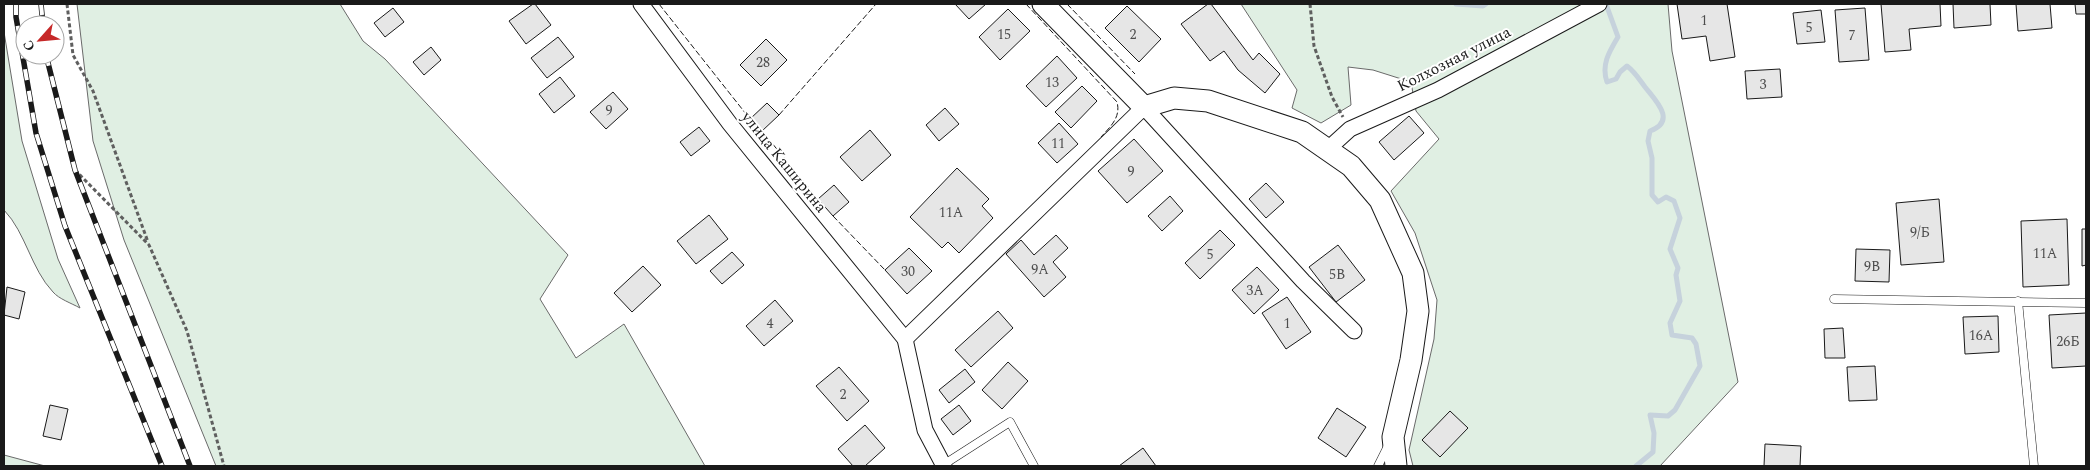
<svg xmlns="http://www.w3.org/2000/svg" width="2090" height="470" font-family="Spectral,serif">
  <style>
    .green { fill: #e0efe3; stroke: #6a6a6a }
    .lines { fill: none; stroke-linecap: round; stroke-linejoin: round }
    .stream { stroke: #c6d2dc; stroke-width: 5 }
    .building { fill: #e6e6e6; stroke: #1a1a1a }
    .lane-casing { stroke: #1a1a1a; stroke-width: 9 }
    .street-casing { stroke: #1a1a1a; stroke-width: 17 }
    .secondary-casing { stroke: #1a1a1a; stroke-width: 23 }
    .path { stroke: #5f5f5f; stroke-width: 3; stroke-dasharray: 4 2.5; stroke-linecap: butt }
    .lane { stroke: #fff; stroke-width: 8 }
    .street { stroke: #fff; stroke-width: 15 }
    .secondary { stroke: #fff; stroke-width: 21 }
    .rail-casing { stroke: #1a1a1a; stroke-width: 5.5 }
    .rail { stroke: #fff; stroke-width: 4; stroke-dasharray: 11; stroke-linecap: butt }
    .fence { stroke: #1a1a1a; stroke-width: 1; stroke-dasharray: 6 2.5; stroke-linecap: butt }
    .labels { text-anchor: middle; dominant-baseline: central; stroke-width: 4; stroke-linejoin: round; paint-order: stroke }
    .number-label { font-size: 14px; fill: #4d4d4d }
    .street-label { font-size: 16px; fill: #1a1a1a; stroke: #fff }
  </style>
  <rect width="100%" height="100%" fill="#fff"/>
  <g class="green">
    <polygon points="77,4 340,4 363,41 385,59 568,255 540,299 576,358 624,324 705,466 216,466 124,240 93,141"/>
    <polygon points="1241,4 1668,4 1672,51 1738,382 1660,466 1413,466 1409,450 1434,339 1437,300 1415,233 1391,191 1439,139 1416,111 1411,82 1373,70 1348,67 1351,105 1321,123 1292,108 1297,90"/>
    <path d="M4 32 22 141 58 259 80 308C71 303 59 299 53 292 31 269 26 233 4 210Z"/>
    <polygon points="4,455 45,466 4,466"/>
  </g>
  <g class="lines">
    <g class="stream">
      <polyline points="1456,4 1483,6 1486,4"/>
      <path d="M1606 4 1618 37C1609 52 1601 65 1607 82L1616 79 1620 72 1627 66C1635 72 1639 79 1645 87 1656 101 1677 121 1650 131L1648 141 1652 158V195L1658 202 1666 197 1674 201 1680 218 1670 249 1678 268 1676 275 1680 301 1670 323 1672 335 1692 338 1696 344 1700 366 1675 410 1668 416 1650 415 1654 433 1653 452 1636 466"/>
    </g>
  </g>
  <g class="building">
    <polygon points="533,4 535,4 551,25 526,44 509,21"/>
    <polygon points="955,4 986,4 969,19"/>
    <polygon points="1208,4 1211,4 1253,60 1259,53 1280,74 1265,93 1238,70 1224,51 1210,61 1181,24"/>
    <polygon points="1677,4 1727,4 1735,57 1710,61 1706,36 1682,39"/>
    <polygon points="1881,4 1940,4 1941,26 1909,29 1911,50 1885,52"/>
    <polygon points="1953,4 1990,4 1991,25 1954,28"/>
    <polygon points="2016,4 2050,4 2052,28 2018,31"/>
    <polygon points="2075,4 2086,4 2086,14 2076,14"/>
    <polygon points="1127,6 1161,39 1139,62 1105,28"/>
    <polygon points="393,8 404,22 385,37 374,23"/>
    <polygon points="1865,8 1869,60 1839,62 1835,10"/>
    <polygon points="1008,9 1030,31 1000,60 979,37"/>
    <polygon points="1821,10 1825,42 1797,44 1793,13"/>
    <polygon points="558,37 574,57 547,78 531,58"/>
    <polygon points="766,39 787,60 761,86 740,65"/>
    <polygon points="431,47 441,60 424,75 413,62"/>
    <polygon points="1057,56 1077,78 1046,107 1026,86"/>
    <polygon points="1780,69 1782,97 1747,99 1745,71"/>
    <polygon points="560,77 575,96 554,113 539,94"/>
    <polygon points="1082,86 1097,101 1071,128 1055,112"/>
    <polygon points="613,92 628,109 606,129 590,112"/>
    <polygon points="767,103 779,115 762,131 750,119"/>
    <polygon points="945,108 959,124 939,141 926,125"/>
    <polygon points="1409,116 1424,133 1394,160 1379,142"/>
    <polygon points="1059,123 1078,144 1057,163 1038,143"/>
    <polygon points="699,127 710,141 691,156 680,142"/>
    <polygon points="870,130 891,155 862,181 840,157"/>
    <polygon points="1134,139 1163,171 1127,203 1098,171"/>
    <polygon points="957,168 989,199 982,206 993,218 959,253 948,242 942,248 910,217"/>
    <polygon points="1266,183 1284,202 1266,218 1249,199"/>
    <polygon points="834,185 849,202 833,216 818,199"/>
    <polygon points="1170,196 1183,211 1162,231 1148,216"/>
    <polygon points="1939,199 1944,262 1901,265 1896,203"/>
    <polygon points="709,215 728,239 696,264 677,241"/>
    <polygon points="2067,219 2069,285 2023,287 2021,221"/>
    <polygon points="2082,229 2086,229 2086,265 2082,266"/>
    <polygon points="1220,230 1235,245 1200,279 1185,263"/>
    <polygon points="1056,235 1068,248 1053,262 1066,277 1044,297 1006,254 1021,240 1034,255"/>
    <polygon points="1338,245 1365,280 1336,302 1309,267"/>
    <polygon points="909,248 932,271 907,294 885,270"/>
    <polygon points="1856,249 1890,250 1889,282 1855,281"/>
    <polygon points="732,252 744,265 722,284 710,271"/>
    <polygon points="643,266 661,285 632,312 614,293"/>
    <polygon points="1257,267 1279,290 1254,314 1232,290"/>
    <polygon points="7,287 25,292 19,319 4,315"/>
    <polygon points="1287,297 1311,332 1286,349 1262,313"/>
    <polygon points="775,300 793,321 764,346 746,326"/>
    <polygon points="998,311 1013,328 971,367 955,350"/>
    <polygon points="2086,313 2086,366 2052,368 2049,315"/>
    <polygon points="1998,316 1999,352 1965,354 1963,317"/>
    <polygon points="1843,328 1845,358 1825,358 1824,329"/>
    <polygon points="1008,362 1028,381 1002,409 982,390"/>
    <polygon points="1875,366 1877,400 1849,401 1847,367"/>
    <polygon points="839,367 869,401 847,421 816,386"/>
    <polygon points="965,369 975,382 949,403 939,390"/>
    <polygon points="50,405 68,409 61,440 43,436"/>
    <polygon points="959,405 971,421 953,435 941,419"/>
    <polygon points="1337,408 1366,427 1346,457 1318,438"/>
    <polygon points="1450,411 1468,428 1440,457 1422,440"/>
    <polygon points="865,425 885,448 865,466 853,466 838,449"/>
    <polygon points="1765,444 1801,446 1800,466 1764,466"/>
    <polygon points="1143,448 1156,466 1119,466"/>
  </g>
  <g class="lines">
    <defs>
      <g id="lane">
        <polyline points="1834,299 2086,303"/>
        <polyline points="2018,301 2034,466"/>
        <polyline points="943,465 1010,422 1034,466"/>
        <polyline points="1378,466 1388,446"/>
      </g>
      <g id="street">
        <polyline points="641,4 730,124 905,339 925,430 944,466"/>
        <polyline points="1328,149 1350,129 1438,90 1599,4"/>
        <polyline points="905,339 1144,107 1303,281 1354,331"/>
      </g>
      <polyline id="secondary" points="1043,4 1144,107 1174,98 1208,101 1302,132 1351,166 1380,200 1413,273 1418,311 1411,360 1393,437 1396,466"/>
    </defs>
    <use href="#lane" class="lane-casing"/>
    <use href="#street" class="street-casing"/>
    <use href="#secondary" class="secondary-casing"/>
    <g class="path">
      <polyline points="67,4 73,55 93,91 148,242"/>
      <polyline points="1310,4 1314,46 1332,97 1343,117"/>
      <polyline points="75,170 149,245 187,331 224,466"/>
    </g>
    <use href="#lane" class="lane"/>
    <use href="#street" class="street"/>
    <use href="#secondary" class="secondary"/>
    <defs>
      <g id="rail">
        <polyline points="16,4 16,17 36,133 65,226 162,466"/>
        <polyline points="41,4 43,25"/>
        <polyline points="46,55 75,170 190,466"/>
      </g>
    </defs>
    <use href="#rail" class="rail-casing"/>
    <use href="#rail" class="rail"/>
    <g class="fence">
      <polyline points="659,4 750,119"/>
      <path d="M1026 4 1117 102C1121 117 1111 126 1101 137"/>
      <polyline points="1067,4 1135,74"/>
      <polyline points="779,115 876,4"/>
      <polyline points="762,131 818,199"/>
      <polyline points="833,216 885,270"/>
    </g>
  </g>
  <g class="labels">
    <g class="number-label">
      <text x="1704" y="20">1</text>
      <text x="1809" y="27">5</text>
      <text x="1004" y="34">15</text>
      <text x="1133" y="34">2</text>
      <text x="1852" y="35">7</text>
      <text x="763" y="62">28</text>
      <text x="1052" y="82">13</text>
      <text x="1763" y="84">3</text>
      <text x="609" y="110">9</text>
      <text x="1058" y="143">11</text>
      <text x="1131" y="171">9</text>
      <text x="951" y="212">11А</text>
      <text x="1920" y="232">9/Б</text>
      <text x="2045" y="253">11А</text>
      <text x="1210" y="254">5</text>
      <text x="1872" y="266">9В</text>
      <text x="1040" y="269">9А</text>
      <text x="908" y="271">30</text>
      <text x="1337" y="274">5В</text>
      <text x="1255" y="290">3А</text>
      <text x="770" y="323">4</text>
      <text x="1287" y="323">1</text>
      <text x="1981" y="335">16А</text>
      <text x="2068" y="341">26Б</text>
      <text x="843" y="394">2</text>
    </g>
    <g class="street-label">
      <text transform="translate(1454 59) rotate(-27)">Колхозная улица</text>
      <text transform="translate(784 162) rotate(51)">улица Каширина</text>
    </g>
  </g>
  <rect width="2090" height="470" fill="none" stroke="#1a1a1a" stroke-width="10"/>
  <g transform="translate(40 40) rotate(243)"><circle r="24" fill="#ffffff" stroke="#a3a3a3"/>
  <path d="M0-4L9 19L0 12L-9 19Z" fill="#c62828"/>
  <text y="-8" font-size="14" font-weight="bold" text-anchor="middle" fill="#1a1a1a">С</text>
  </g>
</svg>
